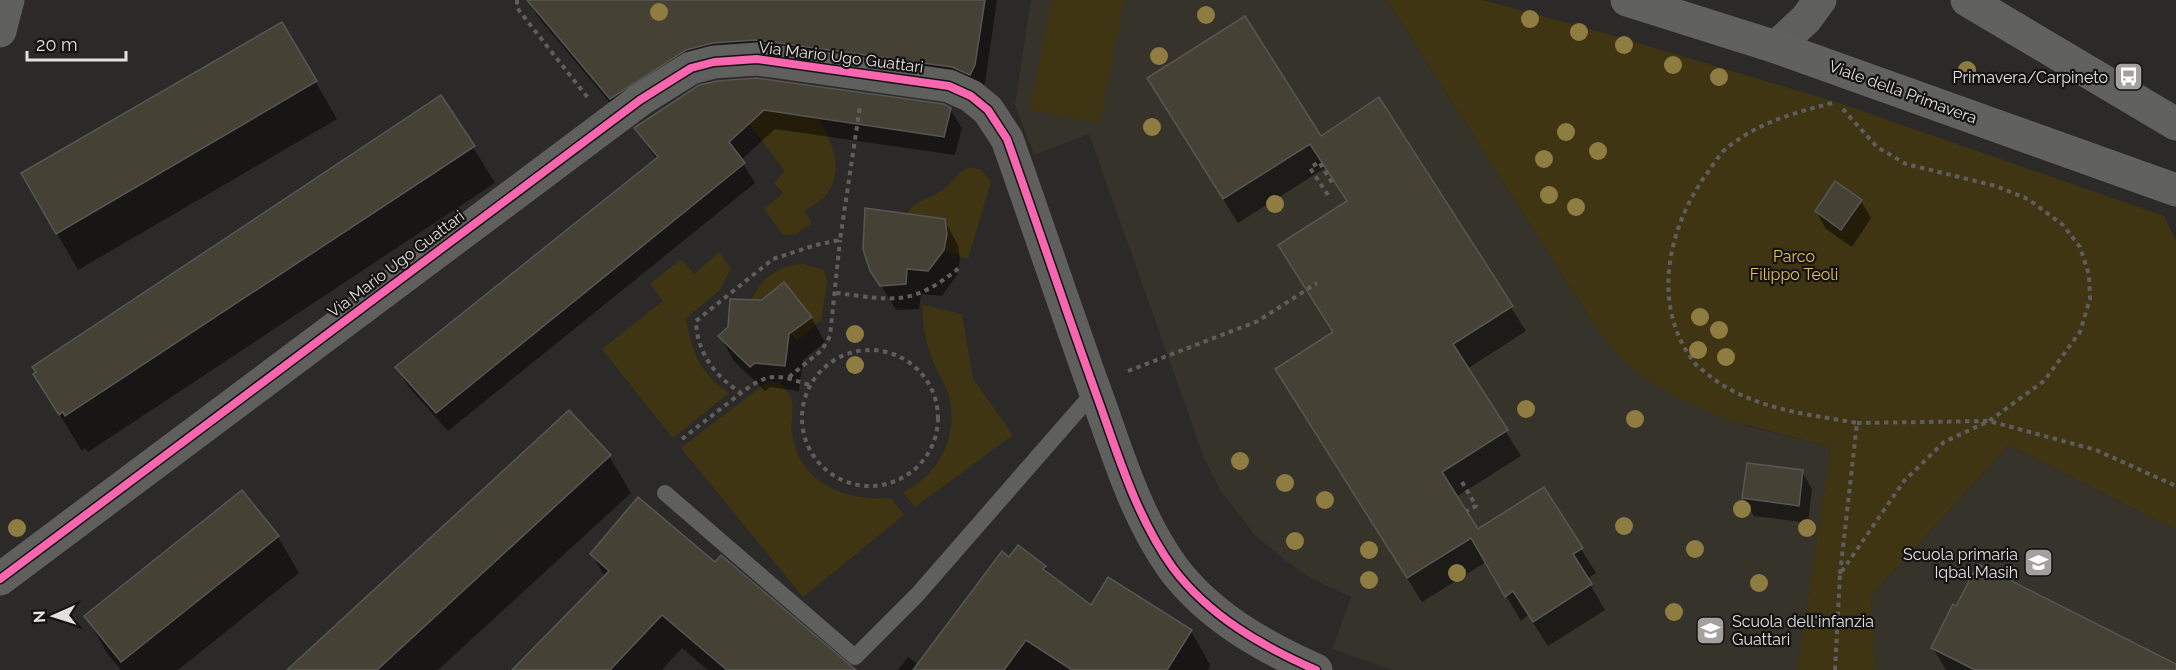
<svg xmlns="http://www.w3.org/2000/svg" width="2176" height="670" font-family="Raleway,sans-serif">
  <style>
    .built { fill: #36332b }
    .green { fill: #403512 }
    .shadow { fill: #0007 }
    .building { fill: #454135; stroke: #585756; stroke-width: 1.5 }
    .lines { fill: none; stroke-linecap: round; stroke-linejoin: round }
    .path { stroke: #5f5e5e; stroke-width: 4; stroke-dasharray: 4.5 4.5; stroke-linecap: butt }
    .lane { stroke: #5f5f5e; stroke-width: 16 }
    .street { stroke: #5f5f5e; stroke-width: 33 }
    .secondary { stroke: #616160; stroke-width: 33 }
    .cycleway-casing { stroke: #141312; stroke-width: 11 }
    .cycleway { stroke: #f766af; stroke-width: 8 }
    .tree { fill: #8f7c41 }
    .labels { text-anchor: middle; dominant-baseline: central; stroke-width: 4.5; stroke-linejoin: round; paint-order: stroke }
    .street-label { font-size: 16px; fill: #e2e1df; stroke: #141312 }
    .poi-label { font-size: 16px; fill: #e2e1df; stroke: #141312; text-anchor: end }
    .park-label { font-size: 16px; fill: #e1c056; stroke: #141312 }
  </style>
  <rect width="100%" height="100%" fill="#2b2a28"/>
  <g class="built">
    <polygon points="1031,0 1387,0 1595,326 1747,426 1831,447 1797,670 1393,670 1332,649 1351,597 1312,579 1286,561 1254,534 1220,490 1203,455 1089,134 1034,155 1015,105"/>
    <polygon points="2009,445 2176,530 2176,670 1876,670 1871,596"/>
  </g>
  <g class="green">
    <polygon points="1052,0 1124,0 1100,123 1030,110"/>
    <path d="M1387 0H1483L1611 35 1836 102 2164 216 2176 241V530L2009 445 1871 596 1876 670H1797L1831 447C1761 429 1684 414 1628 364 1616 353 1605 338 1595 326Z"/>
    <path d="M764 110 817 118C832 140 844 167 828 193 823 200 812 206 805 211L812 223 796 234 783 235 764 209 783 193 774 183 785 171 749 124Z"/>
    <path d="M971 167 981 170 991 182 968 259 944 250 947 234 945 219 908 213C915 199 931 199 944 189 954 181 958 171 971 167Z"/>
    <path d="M719 252 731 268 720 290 686 318C691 349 700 375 729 393L673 438 602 349 663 301 650 284 681 259 694 274Z"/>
    <path d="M803 264 824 270 827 282 821 320 797 341 791 333 811 317 784 283 762 300H751C762 277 778 266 803 264Z"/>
    <path d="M922 305 962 314 973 379 1013 435 915 507 903 492C939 475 959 436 949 397 945 381 933 366 929 350 924 335 923 321 922 305Z"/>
    <path d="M767 382H779C783 387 791 395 792 401 794 411 790 424 792 434 800 485 846 501 891 498L904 515 803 597 681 448Z"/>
  </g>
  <g class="shadow">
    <polygon points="528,0 997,0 985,83 980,92 723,60 621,116 538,17"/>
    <polygon points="282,24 337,119 78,270 23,174"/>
    <polygon points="699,87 950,109 962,128 955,155 775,129 741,160 755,183 448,431 408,386 397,367 657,160 636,129"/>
    <polygon points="1379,99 1526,331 1467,369 1521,456 1456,497 1478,531 1581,549 1596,573 1587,579 1605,610 1548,646 1528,615 1521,621 1486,562 1422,602 1277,370 1334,333 1348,202 1325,168 1238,223 1163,103 1320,138"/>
    <polygon points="473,147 495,183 88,452 85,448 82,451 35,375"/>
    <polygon points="1861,201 1871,218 1852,247 1826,229 1816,211"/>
    <polygon points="944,220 958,245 960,260 957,275 942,296 921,294 919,309 896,310 881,285"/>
    <polygon points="762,302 811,317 825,342 803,360 799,391 770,387 765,391 734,361 720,336"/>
    <polygon points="609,456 631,493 438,670 289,670"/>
    <polygon points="1802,472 1812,489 1808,523 1754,516 1743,498"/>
    <polygon points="278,537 299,573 178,670 121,670 107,653 86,616"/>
    <polygon points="592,554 716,564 854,670 708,670 682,648 662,670 516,670 605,577"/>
    <polygon points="1010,559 1045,567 1050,576 1091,607 1191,631 1210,665 1208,670 898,670 908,657 919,665"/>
    <polygon points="1933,648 2176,666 2176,670 1946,670"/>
  </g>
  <g class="building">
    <polygon points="527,0 985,0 975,65 970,75 952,67 756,40 713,43 686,50 610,99"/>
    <polygon points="1245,16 1321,136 1379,97 1513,306 1453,344 1508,430 1442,472 1478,529 1544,487 1583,548 1573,554 1592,584 1533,622 1513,591 1505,597 1471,538 1407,578 1275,369 1333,332 1278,245 1347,201 1310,144 1223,199 1147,78"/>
    <polygon points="282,22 317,81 56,234 21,173"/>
    <polygon points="756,78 944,104 951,108 944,137 764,110 729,142 745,163 436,413 395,367 658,157 634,128 699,85 717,81"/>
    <polygon points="441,95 475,146 65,416 63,412 59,415 33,374 36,372 32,367"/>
    <polygon points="1835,181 1862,200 1841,230 1815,211"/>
    <polygon points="865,208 945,219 947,234 944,250 928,271 907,269 906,284 880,286 870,271 863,249"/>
    <polygon points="784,282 812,317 789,334 785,366 755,363 750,367 718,336 728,327 730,299 762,300"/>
    <polygon points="569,410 611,455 377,670 287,670"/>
    <polygon points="1747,463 1803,470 1799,506 1742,498"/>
    <polygon points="242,490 279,536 121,662 84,616"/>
    <polygon points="638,497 715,562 721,555 856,670 727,670 662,615 610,670 512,670 609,571 590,554"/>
    <polygon points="1018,545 1046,566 1043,569 1091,605 1108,577 1192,630 1167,670 1072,670 1026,640 1004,670 913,670 1002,551 1009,557"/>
    <polygon points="1978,564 2176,664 2176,670 1975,670 1931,648 1953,604 1956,606"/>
  </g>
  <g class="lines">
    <g class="path">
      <polyline points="517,0 517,8 588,98"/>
      <path d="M1832 103C1791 114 1762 121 1728 147 1720 153 1714 164 1708 172 1668 226 1650 305 1694 362 1698 368 1706 372 1711 377 1753 409 1806 414 1857 423L1840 574"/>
      <polyline points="1328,195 1310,168 1319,162 1333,184 1335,183"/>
      <path d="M836 293C894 300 912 307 960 267"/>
      <circle cx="870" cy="418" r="68"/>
      <polyline points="1128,371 1258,321 1317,283"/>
      <polyline points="789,377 822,350 830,336 840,240"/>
      <path d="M809 385C778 374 768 372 741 393 715 376 697 353 696 321L773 259 816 245 840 240 860 106"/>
      <polyline points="1857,423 1989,421 2096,450 2176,486"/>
      <polyline points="682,439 741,393"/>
      <polyline points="1462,482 1476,506 1467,511"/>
      <polyline points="1835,670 1840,574 1904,481 1944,442 1989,421 2044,381 2080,332 2090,299 2089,275 2080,247 2063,225 2028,199 1996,186 1906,164 1877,147 1840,106"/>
    </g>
    <polyline class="lane" points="665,493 855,657 917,595 1095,391"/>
    <g class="street">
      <polyline points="0,31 8,0"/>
      <polyline points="1776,47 1806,19 1820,0"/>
      <path d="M0 579 640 100 691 68 714 62 757 59 949 86 971 96 988 110 1007 139C1038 226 1067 314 1099 402 1119 458 1137 518 1173 568 1209 616 1262 646 1316 670"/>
    </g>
    <g class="secondary">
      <polyline points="1627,0 1776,47 2176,190"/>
      <polyline points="1967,0 2176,124"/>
    </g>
    <defs>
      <path id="cycleway" d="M0 579 640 100 691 68 714 62 757 59 949 86 971 96 988 110 1007 139C1038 226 1067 314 1099 402 1119 458 1137 518 1173 568 1209 616 1262 646 1316 670"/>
    </defs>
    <use href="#cycleway" class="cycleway-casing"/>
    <use href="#cycleway" class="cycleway"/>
  </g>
  <g class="tree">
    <circle cx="659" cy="12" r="9"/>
    <circle cx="1206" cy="15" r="9"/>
    <circle cx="1530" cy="19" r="9"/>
    <circle cx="1579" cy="32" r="9"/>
    <circle cx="1624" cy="45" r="9"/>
    <circle cx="1159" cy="56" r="9"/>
    <circle cx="1673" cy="65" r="9"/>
    <circle cx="1967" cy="70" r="9"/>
    <circle cx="1719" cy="77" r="9"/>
    <circle cx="1152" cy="127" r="9"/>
    <circle cx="1566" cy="132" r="9"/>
    <circle cx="1598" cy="151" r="9"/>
    <circle cx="1544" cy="159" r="9"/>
    <circle cx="1549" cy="195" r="9"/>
    <circle cx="1275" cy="204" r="9"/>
    <circle cx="1576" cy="207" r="9"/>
    <circle cx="1700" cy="317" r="9"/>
    <circle cx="1719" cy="330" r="9"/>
    <circle cx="855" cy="334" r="9"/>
    <circle cx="1698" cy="350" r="9"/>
    <circle cx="1726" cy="357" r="9"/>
    <circle cx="855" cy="365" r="9"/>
    <circle cx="1526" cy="409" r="9"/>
    <circle cx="1635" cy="419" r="9"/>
    <circle cx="1240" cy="461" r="9"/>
    <circle cx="1285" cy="483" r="9"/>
    <circle cx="1325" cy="500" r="9"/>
    <circle cx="1742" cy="509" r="9"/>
    <circle cx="1624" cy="526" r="9"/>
    <circle cx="17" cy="528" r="9"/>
    <circle cx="1807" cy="528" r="9"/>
    <circle cx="1295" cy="541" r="9"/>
    <circle cx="1695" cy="549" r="9"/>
    <circle cx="1369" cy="550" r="9"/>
    <circle cx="1457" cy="573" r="9"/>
    <circle cx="1369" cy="580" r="9"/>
    <circle cx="1759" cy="583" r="9"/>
    <circle cx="1674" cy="612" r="9"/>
  </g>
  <defs>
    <symbol id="bus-square" viewBox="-11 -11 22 22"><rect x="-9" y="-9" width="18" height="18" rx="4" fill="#a2a19f" stroke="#141312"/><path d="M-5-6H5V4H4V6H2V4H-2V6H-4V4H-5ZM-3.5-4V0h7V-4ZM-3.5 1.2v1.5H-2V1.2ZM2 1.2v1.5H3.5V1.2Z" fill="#fff"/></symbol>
    <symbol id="school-square" viewBox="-11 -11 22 22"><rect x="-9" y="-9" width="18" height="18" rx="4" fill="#a2a19f" stroke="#141312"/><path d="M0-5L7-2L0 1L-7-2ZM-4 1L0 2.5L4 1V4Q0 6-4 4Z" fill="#fff"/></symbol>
  </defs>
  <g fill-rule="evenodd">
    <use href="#bus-square" x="2112" y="60" width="33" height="33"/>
    <use href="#school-square" x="2022" y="546" width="33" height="33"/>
    <use href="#school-square" x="1694" y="614" width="33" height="33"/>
  </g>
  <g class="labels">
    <g class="street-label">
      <text transform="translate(841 57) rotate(7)">Via Mario Ugo Guattari</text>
      <text transform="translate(1903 92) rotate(20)">Viale della Primavera</text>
      <text transform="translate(396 264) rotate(-37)">Via Mario Ugo Guattari</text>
    </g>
    <g class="poi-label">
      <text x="2108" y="77">Primavera/Carpineto</text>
      <text x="2018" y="554">Scuola primaria<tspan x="2018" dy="18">Iqbal Masih</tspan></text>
      <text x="1732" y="621" text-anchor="start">Scuola dell'infanzia<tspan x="1732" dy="18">Guattari</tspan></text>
    </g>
    <g class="park-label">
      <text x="1794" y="256">Parco<tspan x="1794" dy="18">Filippo Teoli</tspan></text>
    </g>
  </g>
  <g transform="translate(54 616) rotate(267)" stroke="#141312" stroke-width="4.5" paint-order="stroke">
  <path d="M0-4.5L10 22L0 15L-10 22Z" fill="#e2e1df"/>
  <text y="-9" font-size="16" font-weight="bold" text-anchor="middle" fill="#e2e1df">N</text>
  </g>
  <path d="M27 51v9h99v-9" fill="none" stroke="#e2e1df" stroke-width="3"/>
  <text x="36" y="51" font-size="18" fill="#e2e1df" stroke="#141312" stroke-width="4.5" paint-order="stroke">20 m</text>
</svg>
